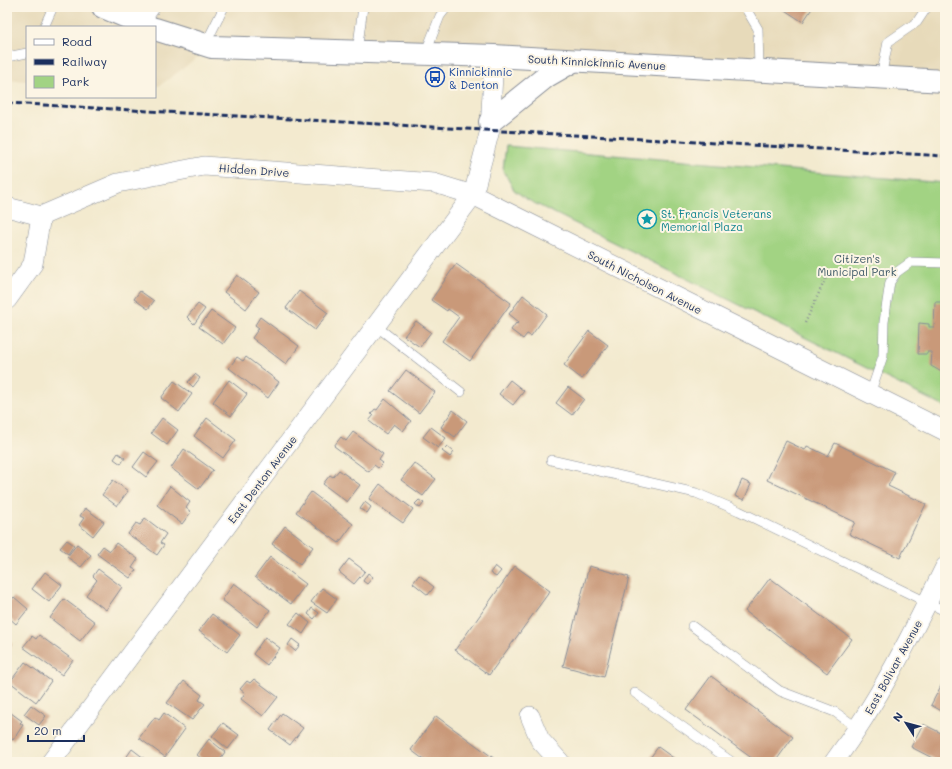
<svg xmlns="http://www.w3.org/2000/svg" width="952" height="769" font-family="Mali,sans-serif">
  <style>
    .built { fill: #e7daba }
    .green { fill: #a2d383; stroke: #5e8170 }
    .building { fill: #c99979 }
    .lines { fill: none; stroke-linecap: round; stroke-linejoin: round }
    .service-casing { stroke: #878c96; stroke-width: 10 }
    .minor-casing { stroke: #878c96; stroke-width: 20 }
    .tertiary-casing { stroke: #878c96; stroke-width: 24 }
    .path { stroke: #878c96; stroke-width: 2.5; stroke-dasharray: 1 3; stroke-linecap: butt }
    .service { stroke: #fff; stroke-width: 9 }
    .minor { stroke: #fff; stroke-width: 19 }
    .tertiary { stroke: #fff; stroke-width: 22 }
    .rail { stroke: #1b2f5e; stroke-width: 3; stroke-dasharray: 6 3; stroke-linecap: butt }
    .labels { text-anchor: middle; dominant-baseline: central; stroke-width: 4; stroke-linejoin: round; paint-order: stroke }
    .street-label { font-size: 11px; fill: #1b2f5e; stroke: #fcf5e5 }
    .transit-label { font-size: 11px; fill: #164399; stroke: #fcf5e5; text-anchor: start }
    .culture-label { font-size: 11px; fill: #0d838f; stroke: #fcf5e5; text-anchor: start }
    .park-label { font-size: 11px; fill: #3d5867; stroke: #fcf5e5 }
  </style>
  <rect width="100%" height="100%" fill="#fcf5e5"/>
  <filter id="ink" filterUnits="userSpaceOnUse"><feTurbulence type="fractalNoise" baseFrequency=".025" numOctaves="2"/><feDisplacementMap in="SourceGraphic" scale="8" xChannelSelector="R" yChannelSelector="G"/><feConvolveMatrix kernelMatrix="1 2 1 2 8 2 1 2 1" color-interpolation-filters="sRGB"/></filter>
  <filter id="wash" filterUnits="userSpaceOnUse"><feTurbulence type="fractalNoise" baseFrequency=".012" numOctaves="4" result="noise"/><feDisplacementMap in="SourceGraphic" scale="16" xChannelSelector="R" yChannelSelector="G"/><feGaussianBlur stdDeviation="0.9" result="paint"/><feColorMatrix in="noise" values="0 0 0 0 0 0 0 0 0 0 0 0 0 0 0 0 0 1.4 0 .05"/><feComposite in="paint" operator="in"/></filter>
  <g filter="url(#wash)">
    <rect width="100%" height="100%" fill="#f3eacf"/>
    <polygon class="built" points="7,7 945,7 945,81 212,47 159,86 155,86 155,27 27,27 27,81 7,80"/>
    <polygon class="green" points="506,146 945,183 945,407 528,200 514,190 503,170"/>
    <g id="blocks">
      <g class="building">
        <polygon points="780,7 813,7 803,22"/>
        <polygon points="456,264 511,303 470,361 442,341 459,317 448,309 447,311 431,300"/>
        <polygon points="237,275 259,292 246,309 224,292"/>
        <polygon points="140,291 154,301 148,309 134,299"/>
        <polygon points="299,291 328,313 315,330 286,308"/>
        <polygon points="523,295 547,314 531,336 527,334 523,339 511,330 516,323 517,324 519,322 509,314"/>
        <polygon points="935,302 945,302 945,374 931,366 932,352 927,352 927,354 918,354 919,323 929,324 929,327 934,327"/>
        <polygon points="198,304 205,309 194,324 187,317"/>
        <polygon points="211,311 235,328 223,344 199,327"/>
        <polygon points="260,317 299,346 286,364 252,338 259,328 255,325"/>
        <polygon points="416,321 431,332 420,347 404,336"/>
        <polygon points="589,331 608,345 582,379 564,365"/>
        <polygon points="237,357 243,361 246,357 279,382 268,398 229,368"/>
        <polygon points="406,370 435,392 419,413 390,391"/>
        <polygon points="195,374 200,378 193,387 188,382"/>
        <polygon points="229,380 247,394 231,416 213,402"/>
        <polygon points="510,380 524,391 513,405 499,394"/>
        <polygon points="174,381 192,394 179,412 161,398"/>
        <polygon points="568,387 584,399 572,415 556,403"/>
        <polygon points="385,399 411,421 403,431 394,424 386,434 369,421 374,415 371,414 375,409 377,410"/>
        <polygon points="453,410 467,421 455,437 441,427"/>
        <polygon points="162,418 178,430 167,445 151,433"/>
        <polygon points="207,418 236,440 223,458 194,436"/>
        <polygon points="431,427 446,438 438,448 423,437"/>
        <polygon points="353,432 383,454 379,460 383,463 378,468 374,465 369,472 334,446 341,437 346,441"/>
        <polygon points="786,441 805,450 807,446 828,456 835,443 895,472 888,486 926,504 900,558 849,534 855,522 767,480"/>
        <polygon points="447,446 454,452 450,457 442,451"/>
        <polygon points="184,449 213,470 199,489 171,468"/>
        <polygon points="144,452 158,462 146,477 133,467"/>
        <polygon points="118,453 125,458 121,464 114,459"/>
        <polygon points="414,463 436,479 423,496 401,480"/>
        <polygon points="339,470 360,485 347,502 323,484 330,475 333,477"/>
        <polygon points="113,480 128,491 117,506 102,495"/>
        <polygon points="742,480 751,484 744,500 735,496"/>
        <polygon points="380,484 413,509 403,523 369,499"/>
        <polygon points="170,486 190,502 186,508 191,512 182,524 157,505"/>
        <polygon points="311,492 353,524 339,543 296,512"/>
        <polygon points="419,500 424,503 420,508 415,504"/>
        <polygon points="365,502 371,507 367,513 360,509"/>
        <polygon points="85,508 104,522 93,536 79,525 84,518 80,516"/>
        <polygon points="145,518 166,534 160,543 164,545 157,555 128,534 136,523 140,525"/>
        <polygon points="285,526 313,547 300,564 272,544"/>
        <polygon points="67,540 74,545 68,554 60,548"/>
        <polygon points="116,543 138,559 132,568 136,570 130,578 97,554 103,546 110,551"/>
        <polygon points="77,544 91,555 81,567 67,557"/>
        <polygon points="270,557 306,584 291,604 255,577"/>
        <polygon points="349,559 365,571 354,584 339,572"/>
        <polygon points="495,566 501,571 496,577 490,573"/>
        <polygon points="515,566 550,591 489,675 455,650"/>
        <polygon points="589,566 629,577 604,677 563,666"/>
        <polygon points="98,569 122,587 106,610 86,595 97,580 93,576"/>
        <polygon points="45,572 62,585 49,602 32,589"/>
        <polygon points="368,573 373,577 367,584 363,581"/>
        <polygon points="419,575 434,587 428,595 413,583"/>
        <polygon points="770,578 852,639 827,673 745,611"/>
        <polygon points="234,583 270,610 257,627 222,600"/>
        <polygon points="322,588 337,599 327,613 311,602"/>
        <polygon points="14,597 28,609 16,624 7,616 7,605"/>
        <polygon points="64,599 95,622 80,641 50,618"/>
        <polygon points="312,608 319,613 314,619 308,614"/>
        <polygon points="298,613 310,623 303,634 289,624"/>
        <polygon points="212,614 240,635 227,652 199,631"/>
        <polygon points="39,635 73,660 62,675 23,647 32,636 36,639"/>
        <polygon points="265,637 280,648 267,665 253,654"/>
        <polygon points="292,639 300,645 295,651 288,645"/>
        <polygon points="7,640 12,644 7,651"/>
        <polygon points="25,662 51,681 36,702 10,682"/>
        <polygon points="711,676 793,737 775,762 757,762 686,710"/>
        <polygon points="254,679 278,697 263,716 241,699 245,693 240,689 247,681 250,683"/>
        <polygon points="184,681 202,695 199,700 205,704 192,720 167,703"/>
        <polygon points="943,682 945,683 945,713 931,705"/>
        <polygon points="31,705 46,716 39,725 24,714"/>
        <polygon points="7,710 22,721 20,723 23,725 13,740 10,738 9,740 7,738"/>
        <polygon points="164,713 185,729 165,757 139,738 155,717 159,720"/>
        <polygon points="282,713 303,728 290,745 270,730"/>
        <polygon points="436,716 499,762 427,762 411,750"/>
        <polygon points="223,723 239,735 228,749 212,736"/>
        <polygon points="923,724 945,735 945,762 940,762 911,747"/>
        <polygon points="209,739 225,752 218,762 206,762 197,755"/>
        <polygon points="658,747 679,762 647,762"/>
        <polygon points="132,749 149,762 123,762"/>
      </g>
    </g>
  </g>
  <g filter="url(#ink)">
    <use href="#blocks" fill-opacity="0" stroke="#878c96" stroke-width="1"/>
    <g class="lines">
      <defs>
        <g id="service">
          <polyline points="745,7 758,29 759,70"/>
          <polyline points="44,27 53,7"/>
          <polyline points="205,45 224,7"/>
          <polyline points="357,52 363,7"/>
          <polyline points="425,54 440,16 447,7"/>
          <polyline points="7,57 27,53"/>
          <polyline points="881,77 888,42 917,22 927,7"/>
          <polyline points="376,326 461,392"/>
          <polyline points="870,394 883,356 884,322 890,282 897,272 911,262 945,263"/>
          <polyline points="551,460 696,493 739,511 945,611"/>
          <polyline points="692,626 780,691 835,712 859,729"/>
          <polyline points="635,693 732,762"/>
        </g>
        <g id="minor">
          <polyline points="138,23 150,7"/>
          <polyline points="7,207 41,216 118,183 204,166 434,183 473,195 945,431"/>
          <polyline points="7,300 33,264 41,216"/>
          <polyline points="530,716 540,740 560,762"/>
          <polyline points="51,762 473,195 490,130 494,56"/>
          <path d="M834 762C879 701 912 634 945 567"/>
        </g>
        <g id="tertiary">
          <polyline points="103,7 150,27"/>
          <polyline points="155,29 212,47 494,56 945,81"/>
          <polyline points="490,122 547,76 573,61"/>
        </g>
      </defs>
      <use href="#service" class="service-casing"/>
      <use href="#minor" class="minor-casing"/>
      <use href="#tertiary" class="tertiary-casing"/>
      <polyline class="path" points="805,323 830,269"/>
      <use href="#service" class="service"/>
      <use href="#minor" class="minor"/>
      <use href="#tertiary" class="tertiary"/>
      <polyline class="rail" points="7,103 945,156"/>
    </g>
  </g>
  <defs>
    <symbol id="bus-ring" viewBox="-11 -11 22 22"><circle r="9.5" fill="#fcf5e5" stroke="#1a4fb4" stroke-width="1.5"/><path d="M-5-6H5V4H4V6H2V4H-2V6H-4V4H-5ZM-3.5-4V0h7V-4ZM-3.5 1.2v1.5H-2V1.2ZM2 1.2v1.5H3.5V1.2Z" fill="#1a4fb4"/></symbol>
    <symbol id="sight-ring" viewBox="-11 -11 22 22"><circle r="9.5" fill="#fcf5e5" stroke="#0f9aa8" stroke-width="1.5"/><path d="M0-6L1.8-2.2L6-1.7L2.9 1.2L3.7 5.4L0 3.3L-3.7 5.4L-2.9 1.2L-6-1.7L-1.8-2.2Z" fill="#0f9aa8"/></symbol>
  </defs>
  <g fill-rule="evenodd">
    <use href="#bus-ring" x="424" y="66" width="22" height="22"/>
    <use href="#sight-ring" x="636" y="208" width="22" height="22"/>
  </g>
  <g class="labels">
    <g class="street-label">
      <text transform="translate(597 62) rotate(3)">South Kinnickinnic Avenue</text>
      <text transform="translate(254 170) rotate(4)">Hidden Drive</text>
      <text transform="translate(645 282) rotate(27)">South Nicholson Avenue</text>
      <text transform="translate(262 479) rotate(-53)">East Denton Avenue</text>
      <text transform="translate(893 667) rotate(-61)">East Bolivar Avenue</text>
    </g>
    <g class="transit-label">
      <text x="449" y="71">Kinnickinnic<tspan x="449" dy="13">&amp; Denton</tspan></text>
    </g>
    <g class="culture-label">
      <text x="661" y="213">St. Francis Veterans<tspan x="661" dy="13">Memorial Plaza</tspan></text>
    </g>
    <g class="park-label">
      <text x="857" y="258">Citizen's<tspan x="857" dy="13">Municipal Park</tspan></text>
    </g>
  </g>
  <rect width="952" height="769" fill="none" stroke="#fcf5e5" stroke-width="24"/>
  <rect x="26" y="26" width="130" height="72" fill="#fcf5e5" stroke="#a2a6af"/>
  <rect x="34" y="39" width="20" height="6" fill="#ffffff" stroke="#a2a6af"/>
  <text x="62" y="46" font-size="12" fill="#1b2f5e">Road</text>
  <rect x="34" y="59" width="20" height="6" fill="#1b2f5e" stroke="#a2a6af"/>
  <text x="62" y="66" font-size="12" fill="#1b2f5e">Railway</text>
  <rect x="34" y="76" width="20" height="12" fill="#a2d383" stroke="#a2a6af"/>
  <text x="62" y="86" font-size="12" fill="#1b2f5e">Park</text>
  <g transform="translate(906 723) rotate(306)" stroke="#fcf5e5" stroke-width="3" paint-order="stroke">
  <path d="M0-3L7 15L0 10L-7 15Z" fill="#1b2f5e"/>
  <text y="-6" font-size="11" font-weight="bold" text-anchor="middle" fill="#1b2f5e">N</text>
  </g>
  <path d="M28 735v6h56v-6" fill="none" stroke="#1b2f5e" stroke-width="2"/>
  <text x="34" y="735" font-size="12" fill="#1b2f5e" stroke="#fcf5e5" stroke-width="3" paint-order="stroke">20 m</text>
</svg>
